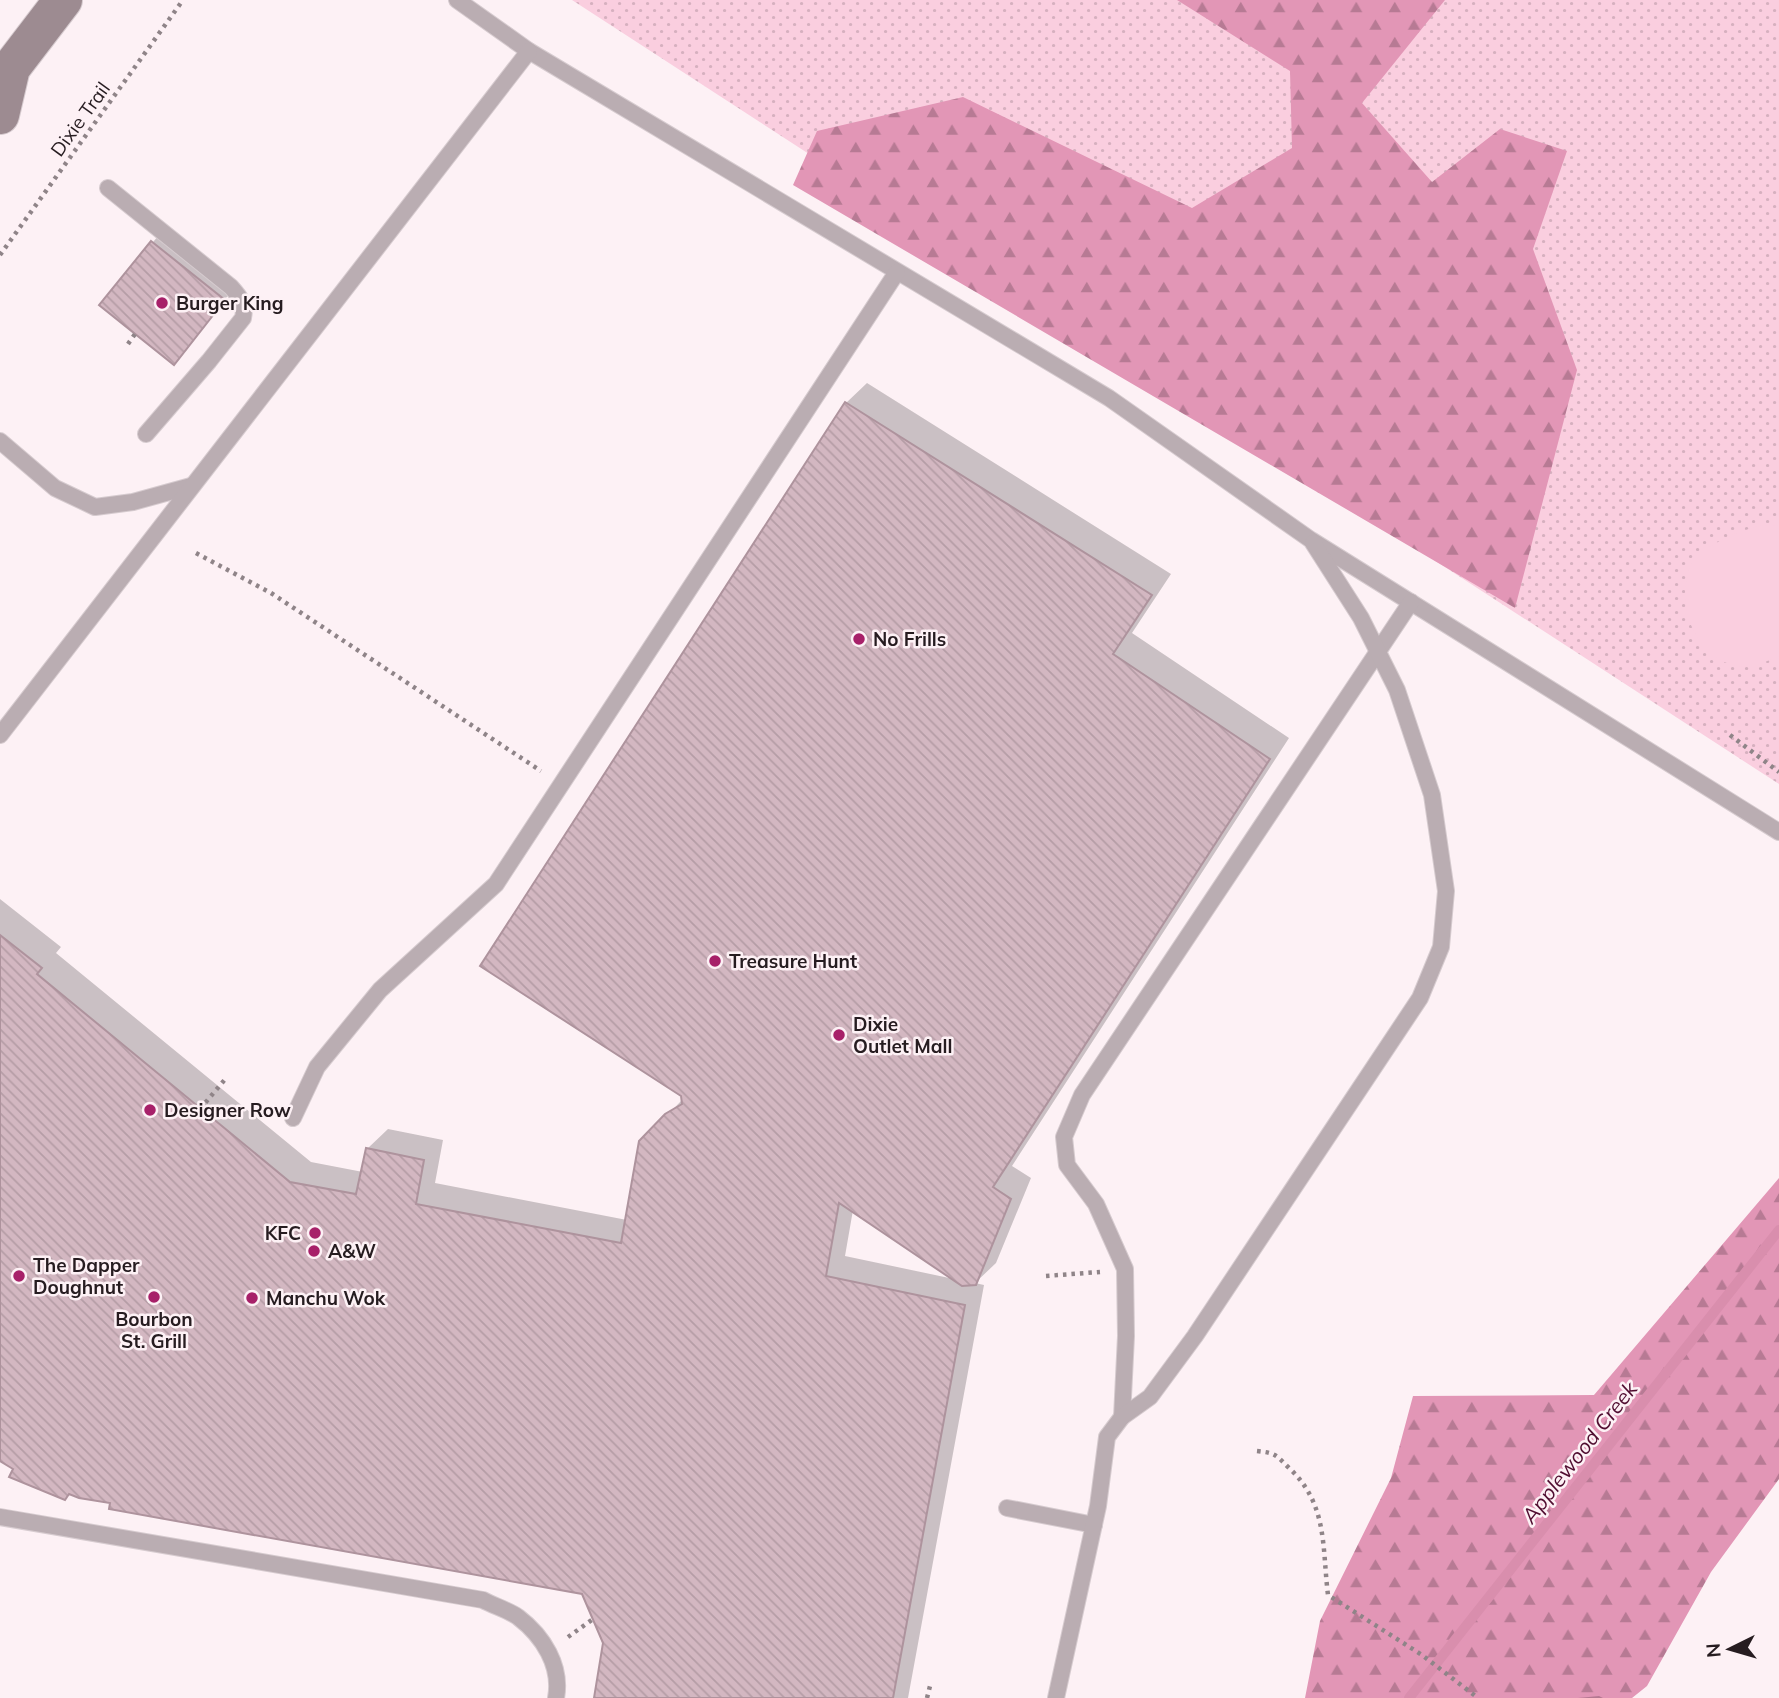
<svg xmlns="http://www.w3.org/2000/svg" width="1779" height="1698" font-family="Mulish,sans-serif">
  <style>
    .grass { fill: url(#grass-dots) }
    .forest { fill: url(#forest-firs) }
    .pitch { fill: #facedf }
    .shadow { fill: #0003; fill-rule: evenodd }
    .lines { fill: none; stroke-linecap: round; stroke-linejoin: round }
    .stream { stroke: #d98ead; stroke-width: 10 }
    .building { fill: url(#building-back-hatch); stroke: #ae939d; stroke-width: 2 }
    .service-casing { stroke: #d6cbcf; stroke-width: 18 }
    .secondary-casing { stroke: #d6cbcf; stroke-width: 40 }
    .path { stroke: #8f8488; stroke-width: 4.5; stroke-dasharray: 3.5 5; stroke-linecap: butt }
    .service { stroke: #baadb2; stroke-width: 16 }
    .secondary { stroke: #9d8b91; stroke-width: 38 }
    .poi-dot { fill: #a72069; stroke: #fdf1f5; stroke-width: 2.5 }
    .labels { text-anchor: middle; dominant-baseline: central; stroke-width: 5; stroke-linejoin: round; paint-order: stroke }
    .street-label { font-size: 19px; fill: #261c20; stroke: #fdf1f5 }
    .poi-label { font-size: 19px; font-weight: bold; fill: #261c20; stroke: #fdf1f5; text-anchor: start }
    .water-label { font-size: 21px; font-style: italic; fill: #500d30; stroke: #fdf1f5 }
  </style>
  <defs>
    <pattern id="grass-dots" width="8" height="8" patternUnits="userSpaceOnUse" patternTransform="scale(1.75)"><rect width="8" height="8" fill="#facedf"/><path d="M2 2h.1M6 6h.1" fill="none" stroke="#d6b0bf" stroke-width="1.8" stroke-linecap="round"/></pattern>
    <pattern id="forest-firs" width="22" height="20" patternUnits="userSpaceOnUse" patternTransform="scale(1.75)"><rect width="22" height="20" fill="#e296b6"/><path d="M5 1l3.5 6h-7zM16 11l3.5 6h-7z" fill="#b77a94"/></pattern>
    <pattern id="building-back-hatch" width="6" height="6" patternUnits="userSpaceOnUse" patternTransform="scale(1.75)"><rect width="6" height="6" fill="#d3b7c1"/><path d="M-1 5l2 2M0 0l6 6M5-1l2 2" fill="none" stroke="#b59da6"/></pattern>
  </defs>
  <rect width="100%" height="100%" fill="#fdf1f5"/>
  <polygon class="grass" points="572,0 1779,0 1779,784"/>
  <g class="forest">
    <polygon points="1177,0 1445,0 1362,103 1432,182 1500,129 1567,151 1533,249 1577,370 1515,608 793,185 817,131 963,97 1192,208 1292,148 1290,71"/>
    <polygon points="1779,1178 1779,1479 1711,1572 1647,1686 1632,1698 1305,1698 1320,1621 1391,1478 1413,1396 1594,1395"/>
  </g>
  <path class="pitch" d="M1763 525 1779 526V656C1766 662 1752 668 1738 666 1701 661 1680 616 1686 583 1688 576 1688 568 1692 563 1711 541 1736 532 1763 525Z"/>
  <g class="shadow">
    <polygon points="158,236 230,293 180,356 102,305"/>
    <path d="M867 383 1171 574 1132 633 1289 738 1012 1166 1031 1178 996 1263 975 1283 984 1285 908 1698H595L605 1643 584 1592 112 1501 16 1468 0 1459V899L61 947 56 953 311 1162 363 1172 367 1149 388 1129 443 1140 435 1183 627 1220 641 1142 683 1099 846 403ZM853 1210 954 1279 845 1256Z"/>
    <polygon points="1599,1696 1603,1698 1578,1698"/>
  </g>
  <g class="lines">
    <polyline class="stream" points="1409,1698 1779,1230"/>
  </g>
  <g class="building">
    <polygon points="151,241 225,300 174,365 99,305"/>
    <polygon points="845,402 1152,595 1113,654 1270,759 993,1187 1011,1199 976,1285 962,1286 839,1203 826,1276 965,1305 893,1698 594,1698 603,1643 582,1594 109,1509 110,1503 79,1498 69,1494 65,1500 9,1477 13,1469 0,1461 0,935 42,968 37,974 290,1182 356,1194 366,1148 424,1160 416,1204 621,1243 639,1141 665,1114 682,1104 681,1096 480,966"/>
  </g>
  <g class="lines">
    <defs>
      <g id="service">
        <polyline points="457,0 529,51 1109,398 1311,540 1779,832"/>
        <path d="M108 188 231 287C240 297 246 304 243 318L209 361 146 434"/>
        <polyline points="0,441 55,488 95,507 133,502 191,486"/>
        <polyline points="0,735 529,51"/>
        <polyline points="293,1118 317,1067 380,990 496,884 897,272"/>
        <polyline points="1122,1417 1126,1336 1125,1269 1096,1204 1067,1165 1064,1137 1082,1095 1411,602"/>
        <polyline points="1007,1508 1094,1525"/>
        <path d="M0 1517 483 1600C494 1606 508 1610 518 1617 543 1636 562 1666 556 1698"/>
        <polyline points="1056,1698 1098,1506 1107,1437 1122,1417 1150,1397 1195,1336 1420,998 1441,947 1446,891 1432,795 1397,690 1361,618 1313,543"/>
      </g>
      <polyline id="secondary" points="0,115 11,68 63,0"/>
    </defs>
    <use href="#service" class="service-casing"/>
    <use href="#secondary" class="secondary-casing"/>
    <g class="path">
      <polyline points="0,255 183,0"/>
      <polyline points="128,344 135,334"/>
      <polyline points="196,553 271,593 541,771"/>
      <polyline points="1730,735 1779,772"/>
      <polyline points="200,1109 227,1077"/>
      <polyline points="1046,1276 1100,1272"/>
      <path d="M1257 1451C1276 1453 1276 1455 1289 1468 1328 1504 1322 1547 1328 1595L1422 1655 1478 1698"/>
      <polyline points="568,1637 593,1619"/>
      <polyline points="927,1698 931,1682"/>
    </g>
    <use href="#service" class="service"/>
    <use href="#secondary" class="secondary"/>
  </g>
  <g class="poi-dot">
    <circle cx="162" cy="303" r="7"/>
    <circle cx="859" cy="639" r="7"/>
    <circle cx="715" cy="961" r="7"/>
    <circle cx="839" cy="1035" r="7"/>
    <circle cx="150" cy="1110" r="7"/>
    <circle cx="315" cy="1233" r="7"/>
    <circle cx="314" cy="1251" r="7"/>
    <circle cx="19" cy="1276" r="7"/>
    <circle cx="154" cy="1297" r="7"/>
    <circle cx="252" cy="1298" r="7"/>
  </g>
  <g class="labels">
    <g class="street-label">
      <text transform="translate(80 119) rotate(-54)">Dixie Trail</text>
    </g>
    <g class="poi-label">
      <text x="176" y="303">Burger King</text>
      <text x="873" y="639">No Frills</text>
      <text x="729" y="961">Treasure Hunt</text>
      <text x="853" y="1024">Dixie<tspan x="853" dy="22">Outlet Mall</tspan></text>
      <text x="164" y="1110">Designer Row</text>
      <text x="301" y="1233" text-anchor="end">KFC</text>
      <text x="328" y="1251">A&amp;W</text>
      <text x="33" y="1265">The Dapper<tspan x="33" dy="22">Doughnut</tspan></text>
      <text x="266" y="1298">Manchu Wok</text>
      <text x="154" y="1319" text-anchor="middle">Bourbon<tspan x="154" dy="22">St. Grill</tspan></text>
    </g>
    <g class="water-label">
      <text transform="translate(1579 1452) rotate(-52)">Applewood Creek</text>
    </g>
  </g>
  <g transform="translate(1730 1649) rotate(265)" stroke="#fdf1f5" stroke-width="5" paint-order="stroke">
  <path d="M0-5L12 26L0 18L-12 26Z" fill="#261c20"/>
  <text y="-10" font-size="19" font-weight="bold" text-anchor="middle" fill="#261c20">N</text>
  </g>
</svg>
